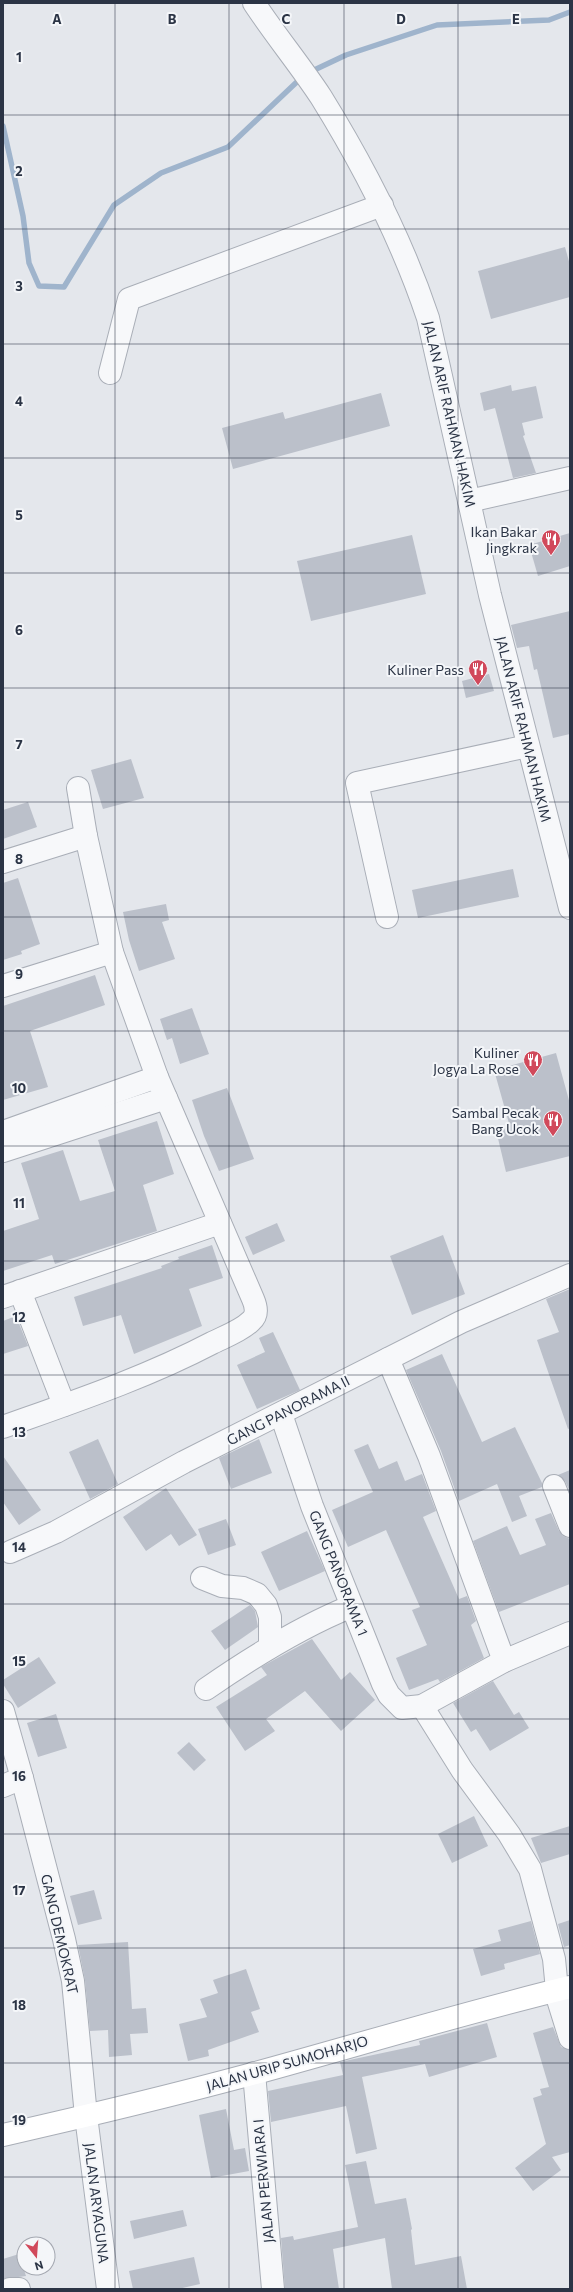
<svg xmlns="http://www.w3.org/2000/svg" width="573" height="2292" font-family="Commissioner,sans-serif">
  <style>
    .lines { fill: none; stroke-linecap: round; stroke-linejoin: round }
    .stream { stroke: #9fb4cc; stroke-width: 5.5 }
    .building { fill: #bbc0ca }
    .minor-casing { stroke: #a9aeb7; stroke-width: 24 }
    .tertiary-casing { stroke: #a9aeb7; stroke-width: 24 }
    .secondary-casing { stroke: #a9aeb7; stroke-width: 24 }
    .minor { stroke: #f7f8fa; stroke-width: 22 }
    .tertiary { stroke: #f7f8fa; stroke-width: 22 }
    .secondary { stroke: #fff; stroke-width: 22 }
    .grid { fill: none; stroke: #2b3445; stroke-width: 1; stroke-opacity: 0.55 }
    .labels { text-anchor: middle; dominant-baseline: central; stroke-width: 4; stroke-linejoin: round; paint-order: stroke }
    .street-label { font-size: 14px; fill: #2b3445; stroke: #f4f6f9 }
    .poi-label { font-size: 14px; fill: #2b3445; stroke: #f4f6f9; text-anchor: end }
    .grid-label { font-size: 13px; text-anchor: middle; font-weight: bold; fill: #2b3445; stroke: #f4f6f9; stroke-width: 4; stroke-linejoin: round; paint-order: stroke }
  </style>
  <rect width="100%" height="100%" fill="#e4e7ec"/>
  <g class="lines">
    <g class="stream">
      <polyline points="310,72 346,55 437,25 549,20 570,12"/>
      <polyline points="3,126 23,216 29,263 39,286 64,287 114,205 161,173 228,147 301,78"/>
    </g>
  </g>
  <g class="building">
    <polygon points="565,247 570,265 570,297 491,319 478,271"/>
    <polygon points="511,385 512,391 536,386 543,418 522,423 525,435 523,436 536,473 513,478 495,408 484,411 480,393"/>
    <polygon points="381,393 390,426 233,469 222,428 283,412 285,419"/>
    <polygon points="570,533 570,566 538,576 529,545"/>
    <polygon points="412,535 426,594 311,621 297,561"/>
    <polygon points="570,611 570,734 553,738 537,669 534,670 529,646 517,648 511,625"/>
    <polygon points="489,674 494,691 466,698 462,681"/>
    <polygon points="131,759 144,798 103,809 91,770"/>
    <polygon points="28,802 37,827 3,839 3,810"/>
    <polygon points="513,869 519,897 418,918 412,890"/>
    <polygon points="18,878 40,944 21,951 22,954 3,960 3,883"/>
    <polygon points="166,904 169,920 162,922 175,959 139,971 129,940 123,912"/>
    <polygon points="95,975 105,1005 30,1031 48,1087 3,1100 3,1006"/>
    <polygon points="192,1008 209,1054 180,1064 172,1038 167,1040 160,1019"/>
    <polygon points="556,1053 570,1104 570,1156 506,1172 496,1130 510,1127 494,1070"/>
    <polygon points="227,1088 254,1159 219,1171 204,1136 192,1100"/>
    <polygon points="157,1121 174,1174 143,1185 157,1231 55,1264 52,1255 3,1271 3,1231 39,1219 21,1163 63,1150 80,1201 115,1191 98,1140"/>
    <polygon points="277,1223 285,1241 253,1255 245,1237"/>
    <polygon points="443,1235 465,1294 412,1315 390,1256"/>
    <polygon points="212,1245 223,1278 189,1289 202,1326 134,1354 121,1315 83,1326 74,1297 162,1268 161,1266 179,1259 178,1257"/>
    <polygon points="570,1289 570,1428 568,1429 537,1340 559,1332 546,1299"/>
    <polygon points="16,1316 28,1346 3,1354 3,1321"/>
    <polygon points="273,1332 300,1390 257,1409 237,1365 265,1352 259,1338"/>
    <polygon points="442,1354 482,1442 515,1427 542,1483 542,1487 519,1496 527,1516 512,1522 497,1484 459,1501 441,1451 406,1370"/>
    <polygon points="98,1439 118,1484 90,1499 69,1452"/>
    <polygon points="259,1439 272,1473 231,1489 219,1458"/>
    <polygon points="368,1444 379,1469 397,1461 405,1481 422,1474 436,1511 423,1517 459,1599 467,1596 476,1621 471,1625 484,1658 440,1682 438,1679 409,1690 396,1658 427,1645 412,1610 420,1607 386,1530 348,1547 332,1510 373,1492 354,1450"/>
    <polygon points="3,1456 41,1510 19,1525 3,1502"/>
    <polygon points="570,1470 570,1492 565,1481 558,1475"/>
    <polygon points="166,1488 197,1535 179,1546 171,1534 146,1551 123,1517"/>
    <polygon points="551,1513 559,1531 563,1536 570,1539 570,1584 499,1612 473,1541 507,1526 520,1555 546,1545 535,1519"/>
    <polygon points="226,1519 236,1545 208,1555 198,1529"/>
    <polygon points="307,1531 325,1571 279,1591 261,1552"/>
    <polygon points="250,1605 255,1611 258,1627 225,1650 211,1631"/>
    <polygon points="312,1639 341,1680 350,1672 375,1700 341,1731 305,1691 266,1719 275,1731 245,1751 216,1707 267,1675 261,1667"/>
    <polygon points="39,1657 56,1683 18,1708 3,1684 3,1680"/>
    <polygon points="493,1681 514,1715 519,1712 529,1728 490,1751 476,1729 471,1732 453,1703"/>
    <polygon points="56,1714 67,1748 38,1757 27,1723"/>
    <polygon points="189,1742 206,1760 194,1771 177,1753"/>
    <polygon points="474,1816 488,1846 452,1863 438,1834"/>
    <polygon points="570,1826 570,1854 541,1863 531,1838"/>
    <polygon points="94,1890 102,1919 78,1925 70,1896"/>
    <polygon points="570,1920 570,1945 564,1947 558,1924"/>
    <polygon points="531,1921 540,1954 504,1964 505,1969 481,1976 473,1949 501,1941 498,1930"/>
    <polygon points="128,1942 132,2009 146,2008 148,2033 130,2034 132,2055 109,2057 108,2030 90,2031 85,1980 78,1945"/>
    <polygon points="246,1969 260,2009 251,2012 259,2032 208,2050 209,2056 188,2061 179,2024 207,2017 200,1999 218,1993 213,1980"/>
    <polygon points="487,2023 497,2057 429,2077 425,2064 362,2077 377,2149 356,2154 346,2106 271,2122 268,2091 343,2075 340,2062 420,2045 419,2041"/>
    <polygon points="553,2027 561,2047 570,2050 570,2152 552,2157 561,2170 533,2191 515,2168 546,2144 533,2098 542,2095 540,2089 549,2087 533,2033"/>
    <polygon points="226,2109 234,2150 245,2148 249,2171 211,2178 199,2115"/>
    <polygon points="366,2161 375,2204 406,2198 412,2229 411,2230 415,2265 461,2256 467,2289 392,2289 385,2238 333,2249 339,2289 285,2289 281,2238 293,2236 294,2240 358,2227 345,2165"/>
    <polygon points="183,2210 187,2226 134,2239 130,2221"/>
    <polygon points="19,2254 26,2276 3,2279 3,2259"/>
    <polygon points="194,2257 200,2284 178,2289 133,2289 129,2271"/>
  </g>
  <g class="lines">
    <defs>
      <g id="minor">
        <polyline points="110,373 129,299 382,205"/>
        <polyline points="469,501 570,478"/>
        <polyline points="3,862 86,836"/>
        <polyline points="387,917 357,783 528,746"/>
        <polyline points="3,986 112,952"/>
        <polyline points="3,1132 157,1077"/>
        <polyline points="3,1151 166,1098"/>
        <polyline points="20,1291 64,1405"/>
        <polyline points="3,1297 220,1223"/>
        <polyline points="388,1359 429,1456 504,1661"/>
        <polyline points="281,1414 312,1506 383,1684 389,1695 402,1708 422,1706 504,1661 570,1633"/>
        <path d="M3 1427C73 1402 145 1378 212 1343 224 1337 241 1331 251 1321 258 1315 256 1306 253 1299L157 1077 112 952 86 836 78 788"/>
        <polyline points="554,1486 570,1526"/>
        <polyline points="10,1552 56,1532 184,1462 461,1322 570,1275"/>
        <polyline points="202,1578 222,1586 243,1588 257,1594 266,1605 270,1617 270,1647"/>
        <path d="M206 1689C252 1657 300 1627 352 1606"/>
        <polyline points="422,1706 462,1770 509,1834 530,1869 554,1959 557,1990"/>
        <polyline points="3,1711 22,1778 3,1786"/>
        <polyline points="22,1778 64,1939 73,1981 86,2116 108,2289"/>
        <polyline points="555,1990 570,2038"/>
        <polyline points="254,2073 273,2289"/>
        <polyline points="10,2289 19,2289"/>
      </g>
      <path id="tertiary" d="M254 3C275 35 300 65 321 97 365 168 402 240 428 318L490 595 570 908"/>
      <path id="secondary" d="M3 2135C87 2116 170 2096 252 2074 358 2045 463 2013 570 1987"/>
    </defs>
    <use href="#minor" class="minor-casing"/>
    <use href="#tertiary" class="tertiary-casing"/>
    <use href="#secondary" class="secondary-casing"/>
    <use href="#minor" class="minor"/>
    <use href="#tertiary" class="tertiary"/>
    <use href="#secondary" class="secondary"/>
  </g>
  <path class="grid" d="M115 3V2289M229 3V2289M344 3V2289M458 3V2289M3 115H570M3 229H570M3 344H570M3 458H570M3 573H570M3 688H570M3 802H570M3 917H570M3 1031H570M3 1146H570M3 1261H570M3 1375H570M3 1490H570M3 1604H570M3 1719H570M3 1834H570M3 1948H570M3 2063H570M3 2177H570"/>
  <defs>
    <symbol id="restaurant-pin" viewBox="-11 -11 22 30"><path d="M0 17L-7.5 6A9.5 9.5 0 1 1 7.5 6Z" fill="#d1495b" stroke="#f4f6f9"/><path d="M-5-6h1v4h1v-4h1v4h1v-4h1v5L-1.5 .5V6h-2V.5L-5-1ZM5-6V6H3V1.5H1.5Q1.5-4 5-6Z" fill="#fff"/></symbol>
  </defs>
  <g fill-rule="evenodd">
    <use href="#restaurant-pin" x="540" y="528" width="22" height="30"/>
    <use href="#restaurant-pin" x="467" y="658" width="22" height="30"/>
    <use href="#restaurant-pin" x="522" y="1049" width="22" height="30"/>
    <use href="#restaurant-pin" x="542" y="1109" width="22" height="30"/>
  </g>
  <g class="labels">
    <g class="street-label">
      <text transform="translate(450 414) rotate(77)">JALAN ARIF RAHMAN HAKIM</text>
      <text transform="translate(524 729) rotate(76)">JALAN ARIF RAHMAN HAKIM</text>
      <text transform="translate(288 1410) rotate(-27)">GANG PANORAMA II</text>
      <text transform="translate(339 1573) rotate(68)">GANG PANORAMA 1</text>
      <text transform="translate(60 1934) rotate(77)">GANG DEMOKRAT</text>
      <text transform="translate(287 2063) rotate(-16)">JALAN URIP SUMOHARJO</text>
      <text transform="translate(263 2181) rotate(-95)">JALAN PERWIARA I</text>
      <text transform="translate(97 2203) rotate(83)">JALAN ARYAGUNA</text>
    </g>
    <g class="poi-label">
      <text x="537" y="531">Ikan Bakar<tspan x="537" dy="16">Jingkrak</tspan></text>
      <text x="464" y="669">Kuliner Pass</text>
      <text x="519" y="1052">Kuliner<tspan x="519" dy="16">Jogya La Rose</tspan></text>
      <text x="539" y="1112">Sambal Pecak<tspan x="539" dy="16">Bang Ucok</tspan></text>
    </g>
  </g>
  <g class="grid-label">
    <text x="57" y="24">A</text>
    <text x="172" y="24">B</text>
    <text x="286" y="24">C</text>
    <text x="401" y="24">D</text>
    <text x="516" y="24">E</text>
    <text x="19" y="62">1</text>
    <text x="19" y="176">2</text>
    <text x="19" y="291">3</text>
    <text x="19" y="406">4</text>
    <text x="19" y="520">5</text>
    <text x="19" y="635">6</text>
    <text x="19" y="749">7</text>
    <text x="19" y="864">8</text>
    <text x="19" y="979">9</text>
    <text x="19" y="1093">10</text>
    <text x="19" y="1208">11</text>
    <text x="19" y="1322">12</text>
    <text x="19" y="1437">13</text>
    <text x="19" y="1552">14</text>
    <text x="19" y="1666">15</text>
    <text x="19" y="1781">16</text>
    <text x="19" y="1895">17</text>
    <text x="19" y="2010">18</text>
    <text x="19" y="2125">19</text>
  </g>
  <rect width="573" height="2292" fill="none" stroke="#2b3445" stroke-width="8"/>
  <g transform="translate(36 2256) rotate(163)"><circle r="19" fill="#f4f6f9" stroke="#a4a8b1"/>
  <path d="M0-3L7 15L0 10L-7 15Z" fill="#d1495b"/>
  <text y="-6" font-size="11" font-weight="bold" text-anchor="middle" fill="#2b3445">N</text>
  </g>
</svg>
